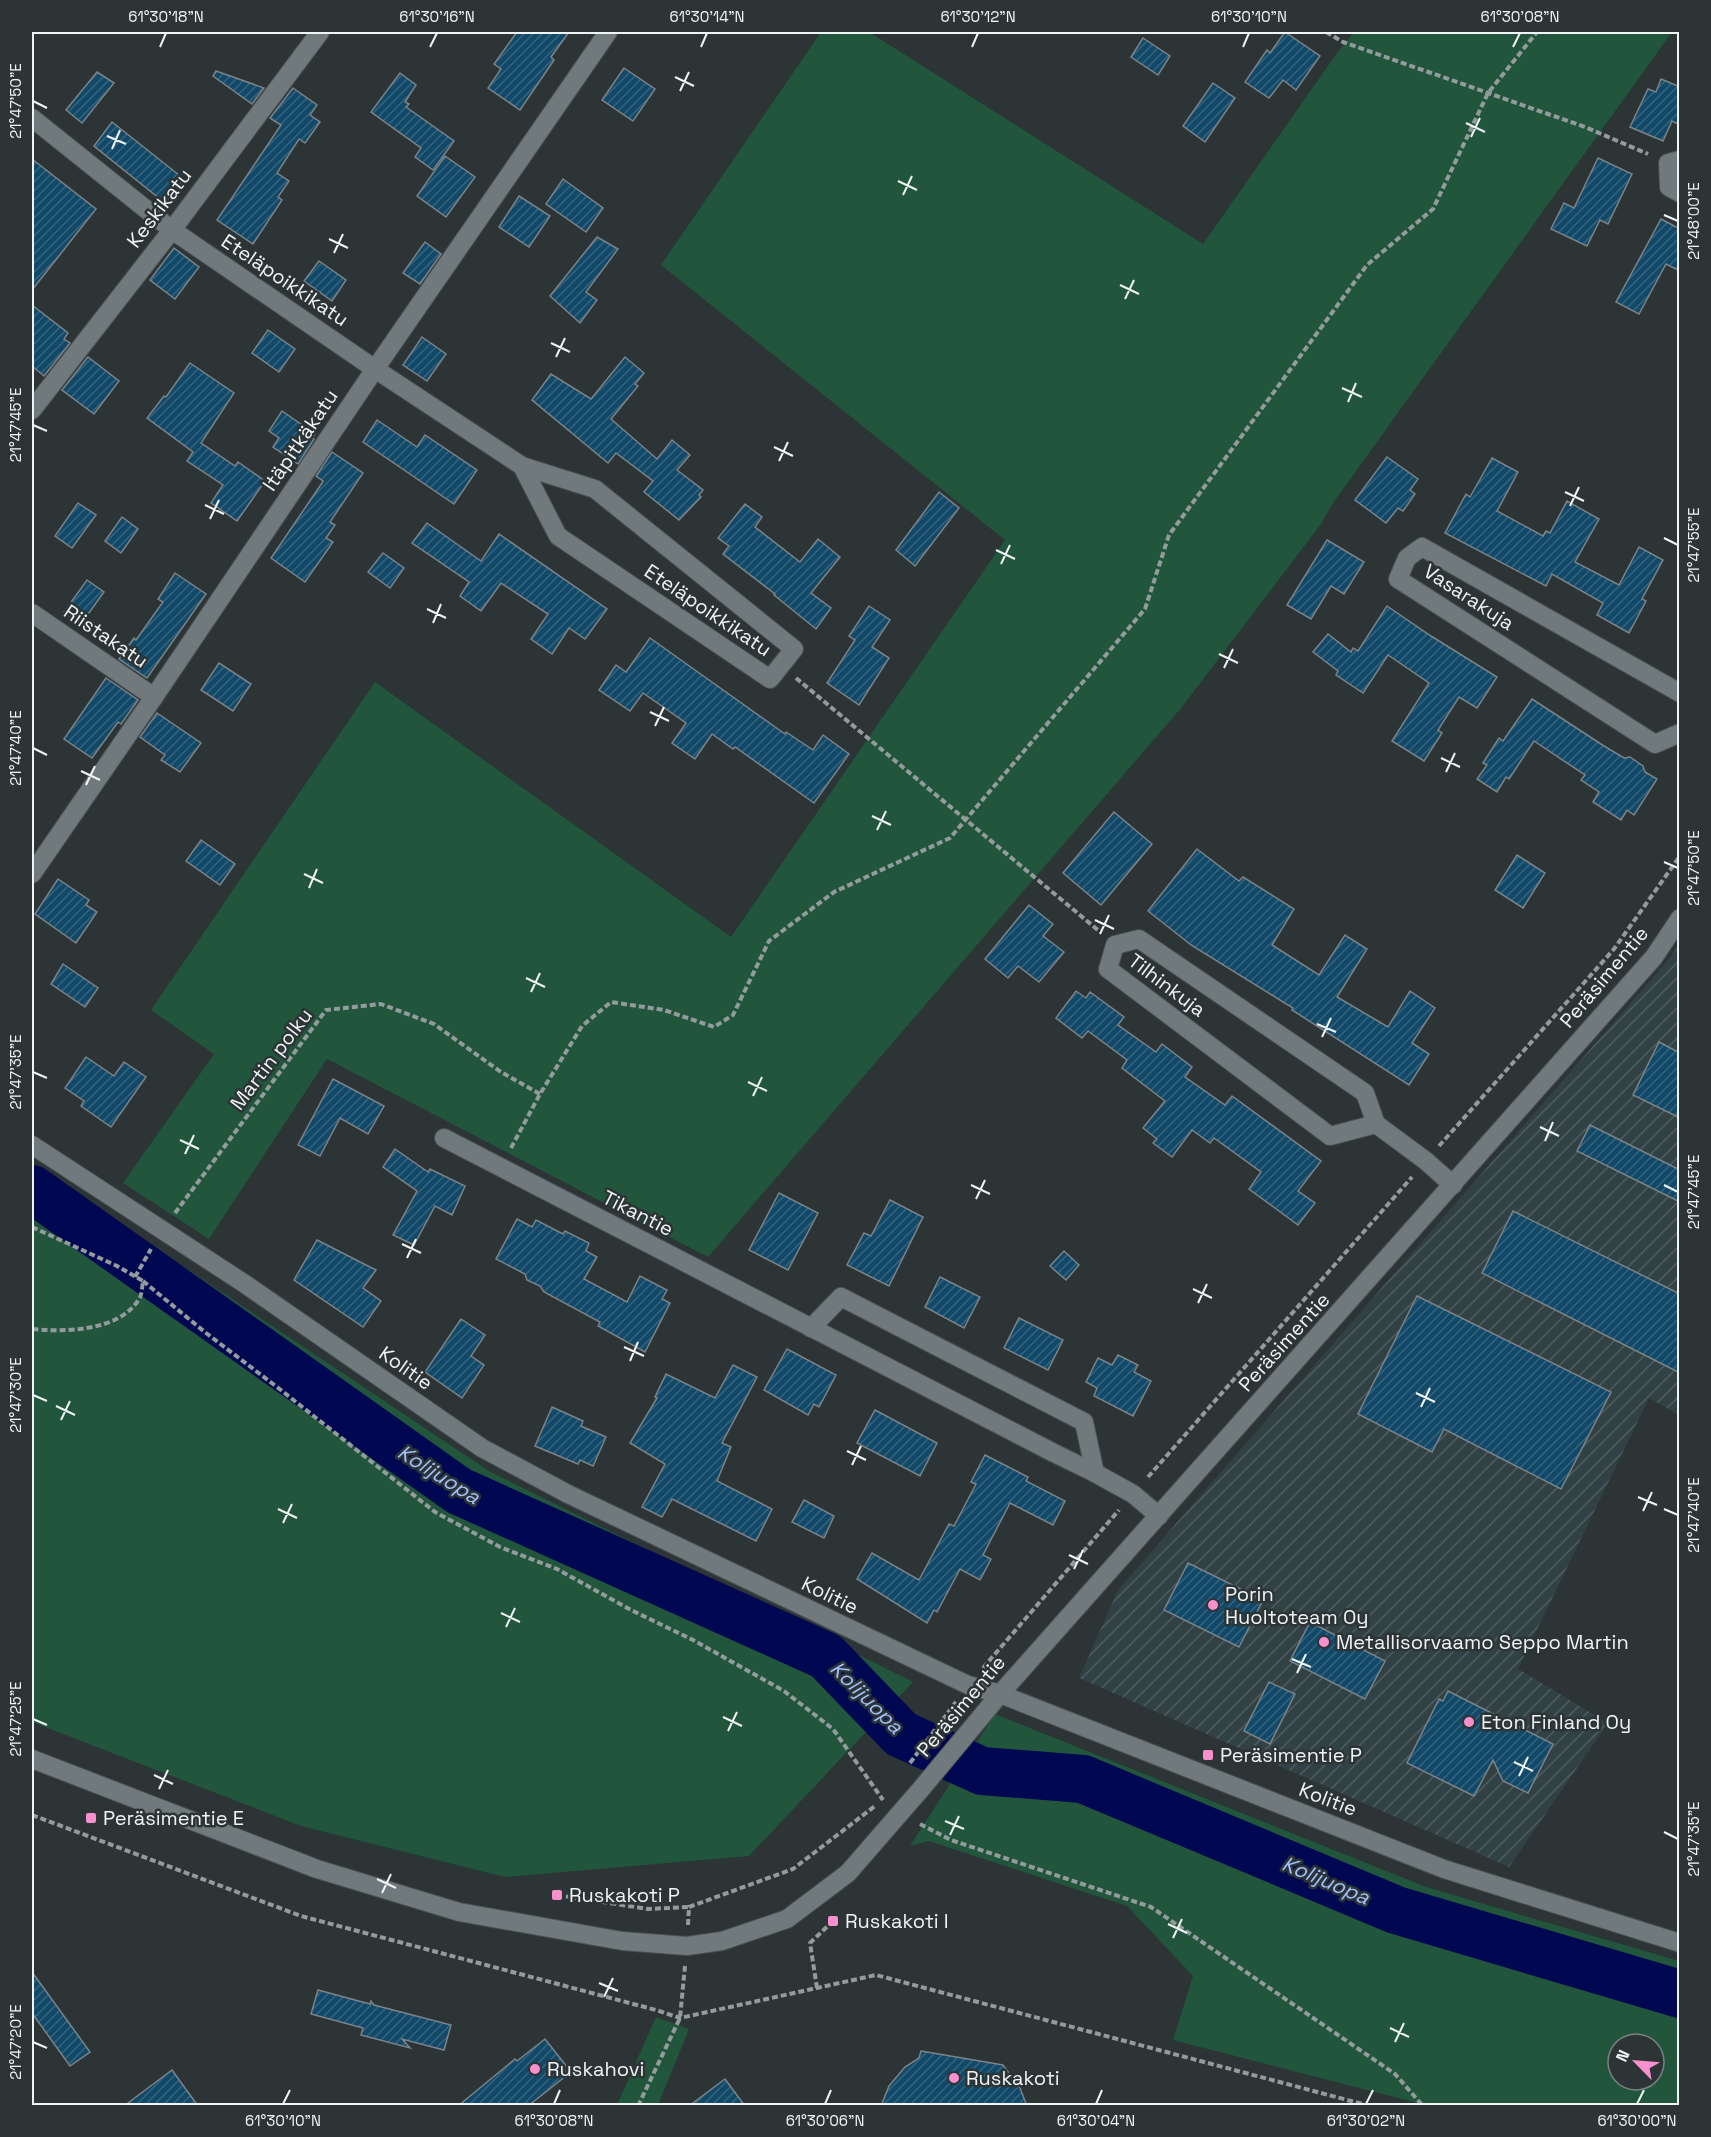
<svg xmlns="http://www.w3.org/2000/svg" width="1711" height="2137" font-family="'Space Grotesk',sans-serif">
  <style>
    .industrial { fill: url(#industrial-furrows) }
    .park { fill: #21553c; fill-rule: evenodd }
    .lines { fill: none; stroke-linecap: round; stroke-linejoin: round }
    .river { stroke: #020751; stroke-width: 48 }
    .building { fill: url(#building-hatch); stroke: #7c8388; stroke-width: 1.5 }
    .street-casing { stroke: #495051; stroke-width: 20 }
    .path { stroke: #949b9c; stroke-width: 4; stroke-dasharray: 6 3; stroke-linecap: butt }
    .street { stroke: #70797b; stroke-width: 18 }
    .ticks { fill: none; stroke: #eff4f5; stroke-width: 2 }
    .poi-dot { fill: #f790cd; stroke: #2c3436; stroke-width: 2 }
    .labels { text-anchor: middle; dominant-baseline: central; stroke-width: 5; stroke-linejoin: round; paint-order: stroke }
    .street-label { font-size: 20px; fill: #eff4f5; stroke: #2c3436 }
    .poi-label { font-size: 20px; fill: #eff4f5; stroke: #2c3436; text-anchor: start }
    .water-label { font-size: 21px; font-style: italic; fill: #a3bffe; stroke: #2c3436 }
    .neatline { fill: none; stroke: #eff4f5; stroke-width: 2 }
    .ticks-label { font-size: 15px; text-anchor: middle; fill: #eff4f5 }
  </style>
  <defs>
    <pattern id="industrial-furrows" width="10" height="10" patternUnits="userSpaceOnUse" patternTransform="scale(1.5)"><rect width="10" height="10" fill="#314144"/><path d="M-1 1l2-2M0 10L10 0M9 11l2-2" fill="none" stroke="#4f5d60"/></pattern>
    <pattern id="building-hatch" width="6" height="6" patternUnits="userSpaceOnUse" patternTransform="scale(1.5)"><rect width="6" height="6" fill="#124968"/><path d="M-1 1l2-2M0 6l6-6M5 7l2-2" fill="none" stroke="#35647e"/></pattern>
  </defs>
  <rect width="100%" height="100%" fill="#2c3436"/>
  <polygon class="industrial" points="1679,944 1679,1415 1649,1398 1518,1669 1608,1723 1509,1867 1079,1678 1118,1590 1669,959"/>
  <g class="park">
    <polygon points="821,32 869,32 1203,244 1337,53 1354,32 1672,32 1333,503 1321,524 1182,707 708,1257 327,1059 209,1239 123,1183 214,1054 151,1010 375,682 731,937 1005,540 661,265"/>
    <polygon points="32,1165 489,1471 913,1682 749,1856 505,1877 301,1826 32,1722"/>
    <path d="M995 1714 1426 1887 1679 1961V2105H1425L1173 2040 1193 1976 1127 1906 929 1841 910 1846ZM1618 2044H1654V2080H1618Z"/>
    <polygon points="656,2017 689,2029 658,2105 617,2105"/>
  </g>
  <g class="lines">
    <polyline class="river" points="32,1189 459,1491 826,1656 901,1734 982,1771 1083,1779 1396,1910 1680,1994"/>
  </g>
  <g class="building">
    <polygon points="517,32 569,32 551,57 554,60 520,110 488,88 501,69 494,64"/>
    <polygon points="1285,32 1320,56 1296,90 1283,80 1269,98 1245,82 1267,50 1270,53"/>
    <polygon points="1143,38 1170,56 1158,75 1131,57"/>
    <polygon points="624,68 655,89 633,121 602,100"/>
    <polygon points="216,71 264,88 252,104 213,76"/>
    <polygon points="97,72 114,83 82,123 66,110"/>
    <polygon points="400,73 416,85 405,102 409,104 406,107 454,141 433,170 415,157 421,148 371,112"/>
    <polygon points="1661,79 1680,87 1680,125 1672,121 1663,141 1630,127 1648,89 1656,92"/>
    <polygon points="1213,83 1235,98 1205,142 1183,126"/>
    <polygon points="293,88 317,105 310,115 320,122 305,143 299,139 277,173 289,181 278,197 282,200 253,244 217,220 281,125 270,118"/>
    <polygon points="112,122 184,179 165,203 94,146"/>
    <polygon points="445,156 475,177 446,217 417,196"/>
    <polygon points="1598,158 1632,174 1608,224 1600,220 1587,246 1551,229 1564,203 1574,208"/>
    <polygon points="32,159 96,209 32,290"/>
    <polygon points="563,179 603,208 586,232 546,204"/>
    <polygon points="519,196 550,216 529,247 499,227"/>
    <polygon points="1661,219 1680,229 1680,271 1666,264 1639,314 1616,302"/>
    <polygon points="597,237 618,249 586,292 597,300 580,323 550,296"/>
    <polygon points="425,242 441,254 420,284 403,273"/>
    <polygon points="174,248 199,267 175,299 150,280"/>
    <polygon points="319,261 346,280 332,301 304,281"/>
    <polygon points="32,305 68,333 64,339 70,343 44,376 32,366"/>
    <polygon points="268,330 295,349 279,372 252,353"/>
    <polygon points="422,337 446,354 427,381 403,365"/>
    <polygon points="88,357 119,381 94,414 62,390"/>
    <polygon points="625,357 644,373 635,384 638,386 611,419 657,459 672,440 690,455 677,470 703,490 699,495 701,497 679,520 644,492 653,481 616,453 608,463 532,400 551,374 591,399"/>
    <polygon points="190,363 234,393 201,443 235,466 238,462 265,481 237,521 211,503 223,485 187,461 193,452 147,418 164,396 166,397"/>
    <polygon points="282,411 315,434 312,438 314,439 298,464 273,447 279,438 269,431"/>
    <polygon points="377,420 417,447 425,435 477,470 454,504 363,442"/>
    <polygon points="332,452 363,473 330,522 335,525 326,538 333,542 305,582 271,558 322,483 323,481 316,476"/>
    <polygon points="1387,457 1418,479 1410,490 1415,494 1403,511 1398,508 1386,523 1355,500"/>
    <polygon points="1492,458 1518,472 1497,511 1543,536 1546,531 1550,533 1567,501 1599,519 1575,562 1619,585 1639,547 1663,560 1642,599 1646,601 1629,633 1597,615 1603,603 1552,574 1546,586 1445,533 1466,494 1470,497"/>
    <polygon points="939,492 959,508 915,566 896,550"/>
    <polygon points="78,503 96,515 72,548 55,536"/>
    <polygon points="745,504 762,517 755,527 800,562 818,539 840,557 811,593 831,608 816,629 774,595 775,594 723,554 729,546 718,538"/>
    <polygon points="122,517 138,529 121,553 105,541"/>
    <polygon points="427,523 481,561 499,534 607,609 585,639 569,628 552,654 531,639 548,614 501,583 481,611 460,596 469,582 412,543"/>
    <polygon points="1327,540 1364,562 1344,594 1331,586 1311,619 1287,605"/>
    <polygon points="383,553 404,568 390,588 368,572"/>
    <polygon points="175,573 206,594 147,678 119,659 134,638 136,640 163,602 158,599"/>
    <polygon points="87,580 104,592 81,624 64,612"/>
    <polygon points="869,606 890,620 872,647 889,658 859,705 827,683 855,640 849,636"/>
    <polygon points="1387,606 1431,636 1497,677 1477,708 1459,697 1438,730 1442,733 1424,761 1392,741 1429,683 1388,655 1363,693 1336,675 1338,671 1313,652 1328,634 1351,652 1353,648 1358,651"/>
    <polygon points="650,638 785,734 786,732 813,750 823,735 849,754 814,803 735,747 733,749 712,734 695,759 672,743 686,723 643,693 630,711 599,690 616,665 626,672"/>
    <polygon points="219,663 251,684 233,711 201,690"/>
    <polygon points="106,678 138,700 121,724 118,722 92,758 64,739"/>
    <polygon points="1532,699 1604,746 1624,758 1630,757 1643,766 1645,772 1657,779 1634,815 1627,810 1621,820 1593,802 1599,792 1581,780 1585,775 1534,741 1509,779 1506,777 1497,792 1477,779 1487,765 1483,763 1499,738 1503,741"/>
    <polygon points="157,713 201,743 180,772 161,760 165,755 140,737"/>
    <polygon points="1114,812 1152,844 1101,905 1063,873"/>
    <polygon points="201,840 235,864 220,885 186,861"/>
    <polygon points="1197,849 1239,881 1243,877 1294,909 1272,945 1319,975 1345,935 1367,949 1337,997 1388,1027 1410,991 1435,1008 1412,1043 1429,1054 1409,1085 1292,1010 1293,1008 1191,945 1148,911"/>
    <polygon points="1517,855 1545,873 1523,908 1495,890"/>
    <polygon points="58,879 89,900 86,905 97,912 76,943 35,914"/>
    <polygon points="1029,905 1053,924 1043,936 1064,952 1039,982 1018,966 1008,978 985,959"/>
    <polygon points="63,964 98,988 85,1007 51,984"/>
    <polygon points="1076,991 1086,998 1090,992 1124,1017 1118,1025 1156,1052 1162,1044 1192,1067 1185,1077 1225,1105 1232,1096 1321,1161 1298,1191 1315,1203 1298,1225 1249,1189 1261,1172 1214,1138 1210,1143 1192,1130 1172,1157 1153,1143 1157,1139 1143,1128 1165,1101 1122,1068 1127,1060 1088,1031 1082,1038 1056,1018"/>
    <polygon points="1659,1042 1680,1053 1680,1118 1633,1095"/>
    <polygon points="86,1057 114,1076 124,1062 146,1077 111,1127 81,1106 84,1101 65,1088"/>
    <polygon points="333,1079 384,1106 368,1134 340,1118 320,1156 298,1145"/>
    <polygon points="1590,1125 1680,1170 1680,1202 1577,1151"/>
    <polygon points="395,1149 428,1172 430,1169 465,1186 452,1215 435,1206 414,1245 393,1235 417,1191 383,1167"/>
    <polygon points="779,1193 818,1213 788,1270 749,1250"/>
    <polygon points="890,1200 923,1217 889,1286 847,1265 864,1233 871,1236"/>
    <polygon points="1513,1211 1680,1294 1680,1373 1482,1273"/>
    <polygon points="517,1219 532,1227 536,1220 563,1234 565,1231 589,1243 586,1251 597,1257 584,1279 627,1302 640,1276 667,1290 662,1299 670,1303 645,1352 598,1326 600,1322 544,1292 540,1286 527,1280 525,1274 496,1259"/>
    <polygon points="317,1240 376,1270 363,1288 381,1301 363,1327 294,1280"/>
    <polygon points="1064,1251 1079,1265 1066,1280 1050,1266"/>
    <polygon points="940,1277 980,1297 964,1328 925,1307"/>
    <polygon points="1417,1296 1611,1392 1561,1489 1444,1429 1432,1452 1358,1414"/>
    <polygon points="1019,1318 1063,1340 1048,1370 1004,1348"/>
    <polygon points="461,1319 485,1335 471,1356 484,1365 462,1398 425,1372"/>
    <polygon points="787,1349 836,1375 819,1407 814,1404 808,1415 764,1390"/>
    <polygon points="1118,1355 1138,1365 1134,1372 1151,1381 1133,1416 1094,1396 1097,1388 1086,1382 1098,1358 1112,1365"/>
    <polygon points="733,1365 757,1377 722,1443 731,1447 717,1481 772,1509 756,1541 672,1499 662,1517 642,1507 665,1464 630,1443 657,1398 655,1397 666,1374 715,1398"/>
    <polygon points="552,1407 583,1421 581,1426 606,1437 593,1466 580,1460 578,1464 535,1446"/>
    <polygon points="875,1410 937,1443 920,1476 857,1443"/>
    <polygon points="985,1455 1028,1477 1026,1481 1065,1501 1053,1525 1010,1503 983,1555 991,1559 980,1580 960,1569 937,1612 934,1610 927,1623 857,1579 872,1553 919,1580 949,1524 954,1526 976,1484 971,1482"/>
    <polygon points="804,1500 834,1516 824,1538 792,1522"/>
    <polygon points="1188,1563 1263,1600 1239,1647 1164,1610"/>
    <polygon points="1310,1622 1385,1661 1365,1699 1290,1661"/>
    <polygon points="1269,1682 1295,1694 1270,1744 1244,1731"/>
    <polygon points="1448,1691 1553,1744 1528,1793 1503,1781 1493,1760 1474,1796 1407,1763 1439,1699 1443,1701"/>
    <polygon points="32,1972 90,2052 70,2066 32,2013"/>
    <polygon points="318,1990 370,2004 371,2001 374,2005 451,2025 444,2050 402,2039 410,2048 361,2035 363,2028 311,2014"/>
    <polygon points="545,2039 571,2072 528,2106 458,2106 515,2059 517,2061"/>
    <polygon points="921,2051 1003,2065 1020,2088 1027,2106 881,2106 889,2086 905,2067 919,2058"/>
    <polygon points="172,2070 198,2106 124,2106"/>
    <polygon points="725,2079 745,2106 689,2106"/>
  </g>
  <g class="lines">
    <defs>
      <g id="street">
        <polyline points="32,118 172,230 375,369 522,466 595,489 794,649 770,679 558,536 522,466"/>
        <polyline points="1680,160 1668,163 1669,187 1680,193"/>
        <polyline points="32,410 172,230 320,32"/>
        <polyline points="32,613 154,697"/>
        <polyline points="1680,693 1422,547 1407,558 1398,579 1655,744 1680,733"/>
        <polyline points="32,874 154,697 375,369 608,32"/>
        <polyline points="1376,1124 1330,1136 1108,969 1115,945 1139,939 1365,1093 1376,1124 1426,1161 1453,1185"/>
        <polyline points="444,1138 1054,1453 1095,1473 1133,1494 1159,1516"/>
        <polyline points="32,1145 245,1284 482,1448 568,1494 968,1685 1000,1694 1444,1869 1680,1943"/>
        <polyline points="811,1328 841,1297 1084,1422 1095,1473"/>
        <polyline points="32,1759 317,1869 459,1912 622,1941 687,1946 722,1941 787,1919 848,1873 921,1789 1000,1694 1654,957 1680,918"/>
      </g>
    </defs>
    <use href="#street" class="street-casing"/>
    <g class="path">
      <polyline points="1326,32 1343,42 1585,127 1648,154"/>
      <polyline points="796,678 1099,931"/>
      <polyline points="1439,1146 1614,949 1680,856"/>
      <polyline points="511,1148 540,1094 582,1026 611,1002 664,1010 714,1027 733,1015 769,941 834,892 950,838 1145,609 1169,535 1367,265 1433,209 1488,93 1537,32"/>
      <polyline points="175,1213 326,1010 381,1004 434,1024 501,1072 540,1094"/>
      <path d="M32 1227 117 1266 143 1281C142 1287 142 1295 139 1299 119 1332 64 1332 32 1329"/>
      <polyline points="135,1277 151,1249"/>
      <polyline points="143,1281 206,1333 277,1387 435,1512 500,1547 557,1569 631,1610 693,1640 784,1691 833,1729 883,1800"/>
      <polyline points="1148,1477 1412,1177"/>
      <polyline points="983,1668 1119,1510"/>
      <polyline points="910,1763 956,1702"/>
      <polyline points="32,1815 301,1916 656,2010 680,2018 876,1975 1370,2106"/>
      <polyline points="920,1824 951,1840 1151,1907 1395,2074 1423,2106"/>
      <polyline points="557,1895 648,1909 689,1907"/>
      <polyline points="688,1925 689,1907 793,1869 875,1806"/>
      <polyline points="817,1988 810,1943 833,1921"/>
      <polyline points="638,2106 680,2018 685,1966"/>
    </g>
    <use href="#street" class="street"/>
  </g>
  <path class="ticks" d="M160 47 166 33M430 47 437 33M701 47 707 33M972 47 978 33M1243 47 1249 33M1513 47 1520 33M675 77 694 86M680 91 689 72M33 101 47 108M1466 123 1485 132M107 136 126 144M1471 137 1480 118M112 149 120 130M898 181 917 190M903 195 912 176M1664 215 1678 221M329 239 348 248M334 253 343 234M1120 285 1139 294M1125 299 1134 280M551 343 570 352M556 357 565 338M1342 388 1362 397M1348 402 1356 383M33 425 47 431M774 447 793 456M779 461 788 442M1565 492 1584 501M205 505 224 514M1570 506 1579 487M210 519 219 500M1664 538 1678 545M996 550 1015 559M1001 564 1010 545M427 609 446 618M433 623 441 604M1219 654 1238 663M1224 668 1233 649M650 712 669 721M655 726 664 707M33 748 47 755M1441 758 1460 767M81 771 100 780M1446 772 1455 753M86 785 95 766M872 816 891 825M877 830 886 811M1664 862 1678 868M304 874 323 883M309 888 317 869M1095 920 1114 929M1100 934 1109 915M526 978 545 987M531 992 540 973M1317 1024 1336 1032M1322 1037 1331 1018M33 1072 47 1078M748 1082 767 1091M753 1096 762 1077M1540 1127 1559 1136M180 1140 199 1149M1545 1141 1553 1122M185 1154 194 1135M971 1185 990 1194M1664 1185 1678 1192M976 1199 985 1180M402 1244 421 1253M407 1258 416 1239M1193 1289 1212 1298M1198 1303 1207 1284M624 1347 644 1356M630 1361 638 1342M1416 1393 1435 1402M33 1395 47 1401M56 1406 75 1415M1421 1407 1430 1388M61 1420 70 1401M847 1451 866 1460M852 1465 861 1446M1638 1497 1657 1505M278 1509 297 1518M1664 1509 1678 1515M1643 1511 1652 1492M283 1523 292 1504M1069 1555 1088 1564M1074 1569 1083 1550M501 1613 520 1622M506 1627 515 1608M1292 1659 1311 1667M1297 1673 1306 1654M723 1717 742 1726M33 1719 47 1725M728 1731 737 1712M1514 1762 1533 1771M154 1775 173 1784M1519 1776 1528 1757M159 1789 168 1770M945 1821 964 1829M1664 1832 1678 1839M950 1835 959 1816M377 1879 396 1888M382 1893 391 1874M1168 1924 1187 1933M1173 1938 1182 1919M599 1983 618 1991M604 1997 613 1978M1390 2028 1409 2037M33 2042 47 2048M1395 2042 1404 2023M283 2104 290 2090M554 2104 560 2090M825 2104 831 2090M1096 2104 1102 2090M1366 2104 1373 2090M1637 2104 1644 2090"/>
  <g class="poi-dot">
    <circle cx="1213" cy="1605" r="6"/>
    <circle cx="1324" cy="1642" r="6"/>
    <circle cx="1469" cy="1722" r="6"/>
    <rect x="1202" y="1749" width="12" height="12" rx="3"/>
    <rect x="85" y="1812" width="12" height="12" rx="3"/>
    <rect x="551" y="1889" width="12" height="12" rx="3"/>
    <rect x="827" y="1915" width="12" height="12" rx="3"/>
    <circle cx="535" cy="2069" r="6"/>
    <circle cx="954" cy="2078" r="6"/>
  </g>
  <g class="labels">
    <g class="street-label">
      <text transform="translate(159 208) rotate(-53)">Keskikatu</text>
      <text transform="translate(285 280) rotate(34)">Eteläpoikkikatu</text>
      <text transform="translate(300 440) rotate(-56)">Itäpitkäkatu</text>
      <text transform="translate(1469 597) rotate(33)">Vasarakuja</text>
      <text transform="translate(708 610) rotate(34)">Eteläpoikkikatu</text>
      <text transform="translate(106 636) rotate(34)">Riistakatu</text>
      <text transform="translate(1604 977) rotate(-50)">Peräsimentie</text>
      <text transform="translate(1167 985) rotate(37)">Tilhinkuja</text>
      <text transform="translate(271 1059) rotate(-53)">Martin polku</text>
      <text transform="translate(638 1213) rotate(27)">Tikantie</text>
      <text transform="translate(1284 1342) rotate(-48)">Peräsimentie</text>
      <text transform="translate(406 1368) rotate(35)">Kolitie</text>
      <text transform="translate(830 1595) rotate(26)">Kolitie</text>
      <text transform="translate(961 1706) rotate(-50)">Peräsimentie</text>
      <text transform="translate(1328 1799) rotate(21)">Kolitie</text>
    </g>
    <g class="poi-label">
      <text x="1225" y="1594">Porin<tspan x="1225" dy="23">Huoltoteam Oy</tspan></text>
      <text x="1336" y="1642">Metallisorvaamo Seppo Martin</text>
      <text x="1481" y="1722">Eton Finland Oy</text>
      <text x="1220" y="1755">Peräsimentie P</text>
      <text x="103" y="1818">Peräsimentie E</text>
      <text x="569" y="1895">Ruskakoti P</text>
      <text x="845" y="1921">Ruskakoti I</text>
      <text x="547" y="2069">Ruskahovi</text>
      <text x="966" y="2078">Ruskakoti</text>
    </g>
    <g class="water-label">
      <text transform="translate(439 1474) rotate(32)">Kolijuopa</text>
      <text transform="translate(867 1697) rotate(45)">Kolijuopa</text>
      <text transform="translate(1326 1880) rotate(23)">Kolijuopa</text>
    </g>
  </g>
  <rect width="1711" height="2137" fill="none" stroke="#2c3436" stroke-width="66"/>
  <g transform="translate(1636 2062) rotate(295)"><circle r="28" fill="#2c3436" stroke="#7a8182" stroke-width="1.5"/>
  <path d="M0-4.5L10 22L0 15L-10 22Z" fill="#f790cd"/>
  <text y="-9" font-size="16" font-weight="bold" text-anchor="middle" fill="#eff4f5">N</text>
  </g>
  <rect x="33" y="33" width="1645" height="2071" class="neatline"/>
  <g class="ticks-label">
    <text x="166" y="22">61°30'18"N</text>
    <text x="437" y="22">61°30'16"N</text>
    <text x="707" y="22">61°30'14"N</text>
    <text x="978" y="22">61°30'12"N</text>
    <text x="1249" y="22">61°30'10"N</text>
    <text x="1520" y="22">61°30'08"N</text>
    <text transform="translate(16 101) rotate(-90)" y="5">21°47'50"E</text>
    <text transform="translate(1694 221) rotate(-90)" y="5">21°48'00"E</text>
    <text transform="translate(16 425) rotate(-90)" y="5">21°47'45"E</text>
    <text transform="translate(1694 545) rotate(-90)" y="5">21°47'55"E</text>
    <text transform="translate(16 748) rotate(-90)" y="5">21°47'40"E</text>
    <text transform="translate(1694 868) rotate(-90)" y="5">21°47'50"E</text>
    <text transform="translate(16 1072) rotate(-90)" y="5">21°47'35"E</text>
    <text transform="translate(1694 1192) rotate(-90)" y="5">21°47'45"E</text>
    <text transform="translate(16 1395) rotate(-90)" y="5">21°47'30"E</text>
    <text transform="translate(1694 1515) rotate(-90)" y="5">21°47'40"E</text>
    <text transform="translate(16 1719) rotate(-90)" y="5">21°47'25"E</text>
    <text transform="translate(1694 1839) rotate(-90)" y="5">21°47'35"E</text>
    <text transform="translate(16 2042) rotate(-90)" y="5">21°47'20"E</text>
    <text x="283" y="2126">61°30'10"N</text>
    <text x="554" y="2126">61°30'08"N</text>
    <text x="825" y="2126">61°30'06"N</text>
    <text x="1096" y="2126">61°30'04"N</text>
    <text x="1366" y="2126">61°30'02"N</text>
    <text x="1637" y="2126">61°30'00"N</text>
  </g>
</svg>
